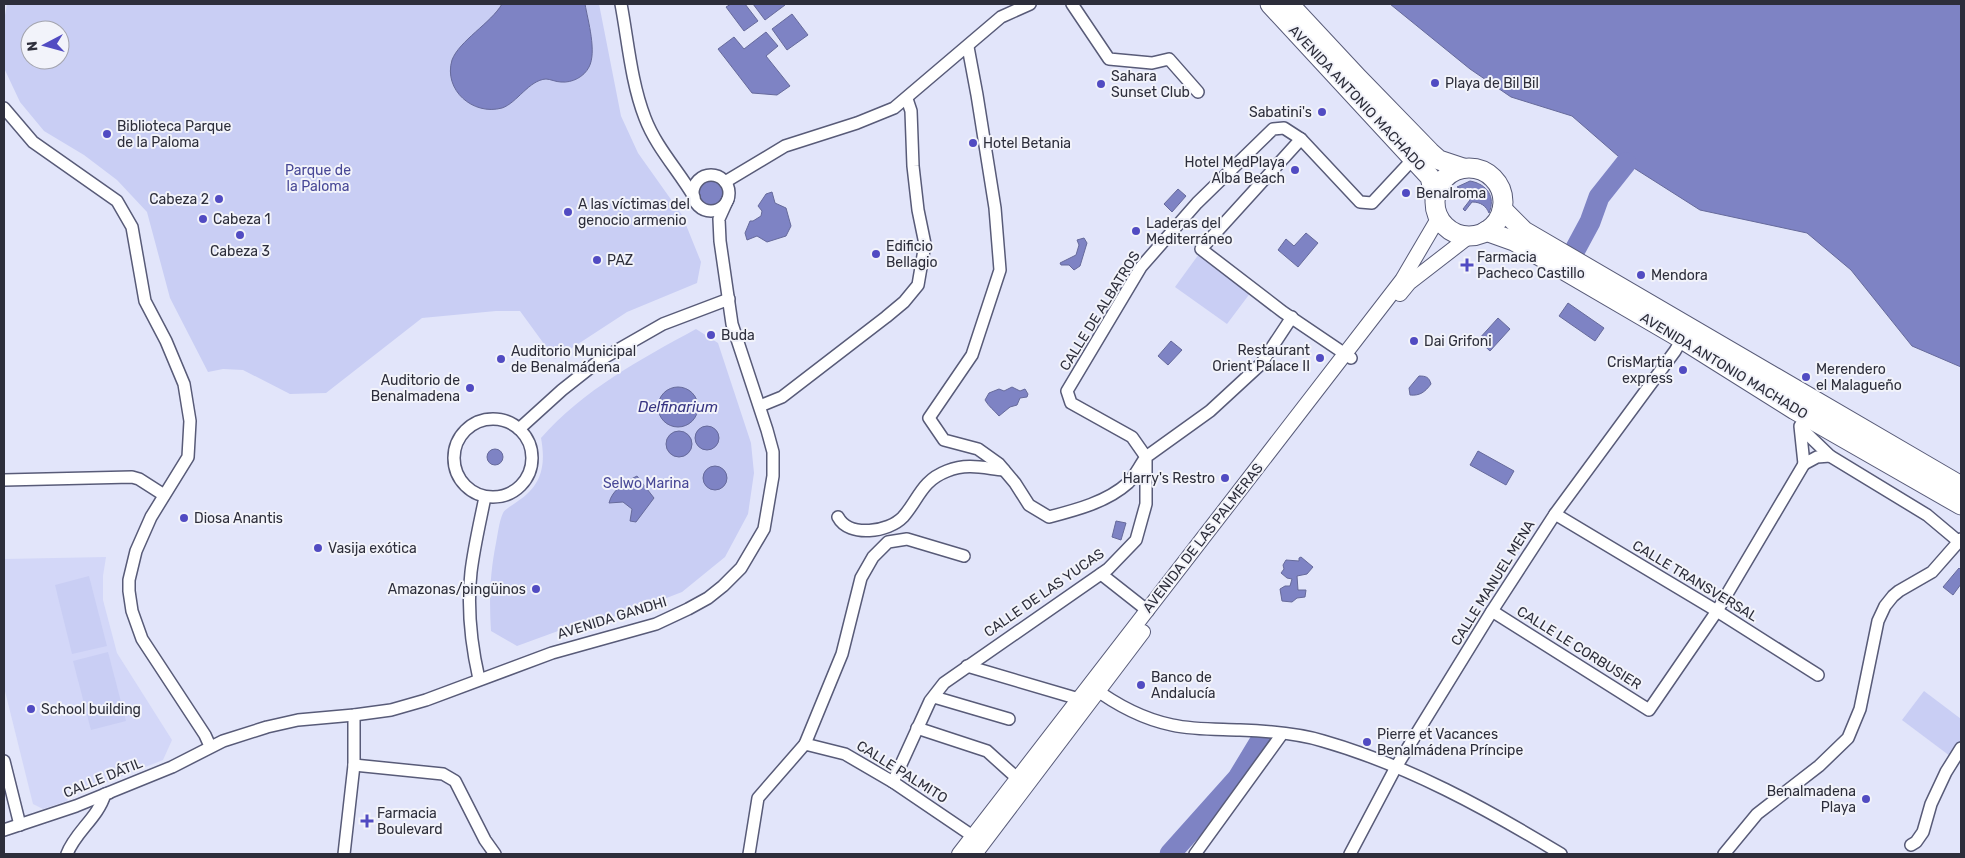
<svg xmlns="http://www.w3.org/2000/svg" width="1965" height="858" font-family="Rubik,sans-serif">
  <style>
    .built { fill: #d3d7f8 }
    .green { fill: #c9cef4; fill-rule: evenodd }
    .water { fill: #7e83c4; stroke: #666a9b }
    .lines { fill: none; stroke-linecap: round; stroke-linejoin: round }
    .river { stroke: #7e83c4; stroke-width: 21 }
    .minor-casing { stroke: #585b78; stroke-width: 14 }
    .tertiary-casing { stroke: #585b78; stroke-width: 16 }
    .primary-casing { stroke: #585b78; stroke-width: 21 }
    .minor { stroke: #fff; stroke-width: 11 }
    .tertiary { stroke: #fff; stroke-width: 14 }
    .primary { stroke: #fff; stroke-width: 19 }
    .poi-dot { fill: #514bc2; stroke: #f2f3fa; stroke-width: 2 }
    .labels { text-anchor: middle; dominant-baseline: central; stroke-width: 4; stroke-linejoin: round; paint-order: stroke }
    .poi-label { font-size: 14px; fill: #2d2e3b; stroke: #f2f3fa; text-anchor: start }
    .street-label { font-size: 14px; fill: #2d2e3b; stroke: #f2f3fa }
    .park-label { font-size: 14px; fill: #474796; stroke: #f2f3fa }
    .water-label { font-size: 15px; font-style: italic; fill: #373482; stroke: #f2f3fa }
  </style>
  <rect width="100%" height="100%" fill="#e2e5fa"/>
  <polygon class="built" points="106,557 103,576 103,600 117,653 172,740 163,760 69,797 67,801 43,809 33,804 4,687 4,559"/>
  <g class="green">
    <path d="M7 4H599L621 116 638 153 682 215 701 262 697 283 627 312 555 359 520 311H496L422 318 326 393 290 394 243 370 223 369 208 372 170 298 147 212 117 180 84 155 44 131 20 102 4 68V21ZM30 30H60V60H30Z"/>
    <polygon points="1199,254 1251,292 1227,324 1175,287"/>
    <path d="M696 329 718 343 751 443 754 473 748 514 725 557 682 592 625 614 569 627 517 646 491 631C489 600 490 573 496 543 498 533 499 522 503 513 506 508 513 505 518 501 542 485 546 465 541 438 583 390 641 359 696 329Z"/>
    <polygon points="89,576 107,646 72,654 55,585"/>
    <polygon points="108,652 126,721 91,730 73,661"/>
    <polygon points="1924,691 1961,719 1961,741 1950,756 1902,720"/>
  </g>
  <g class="water">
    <path d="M502 4H585C588 21 597 52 589 67 584 77 572 83 561 82 556 82 550 79 546 79 529 80 517 103 502 108 473 116 443 90 452 60 459 41 491 23 502 4Z"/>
    <polygon points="731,4 745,4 758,21 744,31 726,7"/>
    <polygon points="753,4 784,4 785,5 765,20"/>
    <polygon points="1390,4 1961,4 1961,367 1912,346 1851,270 1807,233 1700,210 1626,163 1572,116 1511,97 1470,69"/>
    <polygon points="792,14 808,35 787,50 772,29"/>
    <polygon points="766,32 778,46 766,56 790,86 777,95 752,93 718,49 734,37 744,49"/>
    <circle cx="711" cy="192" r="14"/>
    <path d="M1470 181C1487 184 1496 197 1489 213 1486 206 1481 202 1472 202L1465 211 1463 209 1470 200C1469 191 1465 190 1457 187Z"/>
    <polygon points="1178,189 1186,196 1172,212 1164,204"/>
    <polygon points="772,192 775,203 786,208 791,226 786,236 767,242 757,236 747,240 745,233 750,221 753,221 761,216 762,211 758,206 766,194"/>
    <polygon points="1306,233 1318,243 1298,267 1278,250 1286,239 1294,246"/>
    <polygon points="1084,238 1087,243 1080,266 1074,270 1069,265 1061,265 1060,263 1076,255 1079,245 1077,240"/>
    <polygon points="1568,303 1604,328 1595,341 1559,316"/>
    <polygon points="1498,318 1510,329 1490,351 1478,340"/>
    <polygon points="1171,341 1182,350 1168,365 1158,356"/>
    <path d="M1419 376C1426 376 1429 377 1431 384 1425 392 1420 396 1410 395L1409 388Z"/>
    <circle cx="678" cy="407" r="20"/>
    <path d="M1012 387 1020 391 1025 389 1028 394 1027 397 1020 398 1017 405 1010 407 999 416C994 410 989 407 985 400L989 393 999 389 1004 391Z"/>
    <circle cx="707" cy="438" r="12"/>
    <circle cx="679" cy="444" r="13"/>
    <circle cx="495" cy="457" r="8"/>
    <polygon points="1478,451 1514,471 1506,485 1470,465"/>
    <circle cx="715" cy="478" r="12"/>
    <path d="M637 476 654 498 636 522 630 521 632 509 623 502 609 503C612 490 625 482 637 476Z"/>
    <polygon points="1116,521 1126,523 1121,540 1112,537"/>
    <polygon points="1301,557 1313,567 1307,574 1297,576 1298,590 1306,590 1305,597 1297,598 1292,602 1282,601 1280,589 1285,586 1290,586 1292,579 1287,578 1281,573 1284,569 1283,565 1286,560 1299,561 1299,558"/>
    <polygon points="1959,568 1961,570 1961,584 1953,595 1943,587"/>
  </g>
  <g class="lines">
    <g class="river">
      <polyline points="1576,248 1590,222 1599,197 1626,163"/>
      <polyline points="1170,854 1238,778 1261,740"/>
    </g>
    <defs>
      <g id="minor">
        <path d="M621 4C628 41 631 82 645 118 656 147 678 170 694 197"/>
        <polyline points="1072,4 1109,59 1152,63 1169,59 1198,92"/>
        <path d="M968 47 977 95 995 208 1000 270 972 355 929 418 944 440 978 449 999 464 1015 483 1029 505 1049 517C1076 510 1107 502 1128 483 1135 476 1140 465 1146 457L1132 437 1071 403 1067 391 1141 267 1197 203 1273 129 1284 128 1301 139 1360 202 1372 203 1413 159"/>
        <polyline points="4,108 33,142 117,201 132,227 145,301 166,341 184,384 190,421 188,457 151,517 136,551 129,580 129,591 132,611 142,639 205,735 210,746"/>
        <polyline points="1301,139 1201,249 1283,312 1351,358"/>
        <circle cx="711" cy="193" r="18"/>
        <polyline points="725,182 785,146 857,123 894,108 1001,17 1030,4"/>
        <polyline points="760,406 782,397 886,317 904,302 918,285 925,244 918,210 913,166 911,111 907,99"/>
        <circle cx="493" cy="458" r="39"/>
        <polyline points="1800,426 1804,464 1817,457 1830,456"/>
        <polyline points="1801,428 1830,456 1927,515 1958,541"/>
        <polyline points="519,429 562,390 600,360 663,324 729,299"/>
        <polyline points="4,480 132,477 139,479 164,495"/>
        <polyline points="1555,514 1717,611 1818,675"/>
        <path d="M838 517C849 538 889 532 903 517 919 499 921 481 947 471 968 463 983 468 1004 470"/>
        <polyline points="1101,574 1148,611"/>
        <polyline points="1492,611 1649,710 1717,611 1804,464"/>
        <polyline points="967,666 1079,699"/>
        <path d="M479 679C471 644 467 608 471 572 474 547 480 522 485 497"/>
        <path d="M1091 686C1115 704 1143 719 1172 725 1195 730 1218 729 1240 730 1267 731 1297 733 1323 741 1407 765 1487 809 1561 854"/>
        <polyline points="934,697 1009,719"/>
        <polyline points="917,728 987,751 1018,779"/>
        <polyline points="805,744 842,654 861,578 873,557 888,542 907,539 964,556"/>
        <polyline points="4,761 20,825"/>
        <polyline points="354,765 443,774 455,781 485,840 495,854"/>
        <polyline points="893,782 930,701 944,683 1108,569 1136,540 1146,504 1146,457 1210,411 1261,364 1292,317"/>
        <polyline points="4,830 76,806 172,767 223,741 267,727 298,720 354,715 391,710 426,700 552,653 656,624 688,609 708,598 723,586 741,568 764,529 773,476 773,452 767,430 732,324 720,241 719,219 728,199"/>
        <polyline points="1911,845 1916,842 1923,832 1931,804 1946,772 1961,748"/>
        <path d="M67 854C75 832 98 818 105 794L109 793"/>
        <polyline points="344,854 354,765 354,715"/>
        <polyline points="749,854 758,798 805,744 845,754 893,782 980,841"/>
        <polyline points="1195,854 1282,734"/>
        <polyline points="1350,854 1396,767 1492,611 1555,514 1675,351 1682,339"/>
        <polyline points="1724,854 1757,814 1819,766 1848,738 1860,709 1878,621 1885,606 1893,596 1899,591 1932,572 1961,539"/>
      </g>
      <g id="tertiary">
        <polyline points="1400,294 1409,283 1471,235"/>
        <polyline points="959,854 1402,280 1439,217"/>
        <polyline points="975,854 1143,632"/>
      </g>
      <g id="primary">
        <polyline points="1270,4 1430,177 1435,198"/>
        <polyline points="1289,4 1357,77 1430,152 1439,160 1463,168"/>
        <circle cx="1469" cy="202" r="34"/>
        <polyline points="1502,209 1524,231 1961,486"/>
        <polyline points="1486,231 1514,241 1682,339 1795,410 1961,505"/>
      </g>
    </defs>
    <use href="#minor" class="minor-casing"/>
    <use href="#tertiary" class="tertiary-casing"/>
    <use href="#primary" class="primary-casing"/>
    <use href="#minor" class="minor"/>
    <use href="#tertiary" class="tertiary"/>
    <use href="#primary" class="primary"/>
  </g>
  <g class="poi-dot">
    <circle cx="1435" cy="83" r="5"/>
    <circle cx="1101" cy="84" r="5"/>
    <circle cx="1322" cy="112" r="5"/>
    <circle cx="107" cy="134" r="5"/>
    <circle cx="973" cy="143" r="5"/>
    <circle cx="1295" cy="170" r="5"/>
    <circle cx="1406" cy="193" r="5"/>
    <circle cx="219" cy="199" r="5"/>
    <circle cx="568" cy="212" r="5"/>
    <circle cx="203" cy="219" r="5"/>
    <circle cx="1136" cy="231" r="5"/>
    <circle cx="240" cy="235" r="5"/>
    <circle cx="876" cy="254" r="5"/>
    <circle cx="597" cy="260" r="5"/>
    <path d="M1464.5 257.5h5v5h5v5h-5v5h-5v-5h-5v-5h5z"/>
    <circle cx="1641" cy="275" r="5"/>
    <circle cx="711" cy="335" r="5"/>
    <circle cx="1414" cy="341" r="5"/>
    <circle cx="1320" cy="358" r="5"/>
    <circle cx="501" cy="359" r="5"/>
    <circle cx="1683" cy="370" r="5"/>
    <circle cx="1806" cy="377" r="5"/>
    <circle cx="470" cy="388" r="5"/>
    <circle cx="1225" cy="478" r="5"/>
    <circle cx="184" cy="518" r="5"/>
    <circle cx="318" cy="548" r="5"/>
    <circle cx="536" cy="589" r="5"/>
    <circle cx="1141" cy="685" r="5"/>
    <circle cx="31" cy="709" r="5"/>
    <circle cx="1367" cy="742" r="5"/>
    <circle cx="1866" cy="799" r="5"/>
    <path d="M364.5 813.5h5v5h5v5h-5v5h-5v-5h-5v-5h5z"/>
  </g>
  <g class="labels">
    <g class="poi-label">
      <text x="1111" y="76">Sahara<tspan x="1111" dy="16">Sunset Club</tspan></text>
      <text x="1445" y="83">Playa de Bil Bil</text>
      <text x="1312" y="112" text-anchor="end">Sabatini's</text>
      <text x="117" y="126">Biblioteca Parque<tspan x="117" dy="16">de la Paloma</tspan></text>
      <text x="983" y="143">Hotel Betania</text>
      <text x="1285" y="162" text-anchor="end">Hotel MedPlaya<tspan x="1285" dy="16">Alba Beach</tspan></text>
      <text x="1416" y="193">Benalroma</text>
      <text x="209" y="199" text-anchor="end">Cabeza 2</text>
      <text x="578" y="204">A las víctimas del<tspan x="578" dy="16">genocio armenio</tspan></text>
      <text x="213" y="219">Cabeza 1</text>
      <text x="1146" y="223">Laderas del<tspan x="1146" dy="16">Mediterráneo</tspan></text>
      <text x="886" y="246">Edificio<tspan x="886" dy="16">Bellagio</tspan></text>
      <text x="240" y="251" text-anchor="middle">Cabeza 3</text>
      <text x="1477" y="257">Farmacia<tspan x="1477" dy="16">Pacheco Castillo</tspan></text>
      <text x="607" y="260">PAZ</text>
      <text x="1651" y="275">Mendora</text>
      <text x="721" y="335">Buda</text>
      <text x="1424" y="341">Dai Grifoni</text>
      <text x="1310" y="350" text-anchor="end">Restaurant<tspan x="1310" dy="16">Orient Palace II</tspan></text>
      <text x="511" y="351">Auditorio Municipal<tspan x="511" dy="16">de Benalmádena</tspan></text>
      <text x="1673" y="362" text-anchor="end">CrisMartia<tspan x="1673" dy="16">express</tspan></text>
      <text x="1816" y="369">Merendero<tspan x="1816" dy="16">el Malagueño</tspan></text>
      <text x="460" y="380" text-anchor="end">Auditorio de<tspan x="460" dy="16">Benalmadena</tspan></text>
      <text x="1215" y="478" text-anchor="end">Harry's Restro</text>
      <text x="194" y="518">Diosa Anantis</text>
      <text x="328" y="548">Vasija exótica</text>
      <text x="526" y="589" text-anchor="end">Amazonas/pingüinos</text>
      <text x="1151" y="677">Banco de<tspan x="1151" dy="16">Andalucía</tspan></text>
      <text x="41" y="709">School building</text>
      <text x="1377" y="734">Pierre et Vacances<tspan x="1377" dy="16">Benalmádena Príncipe</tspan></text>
      <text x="1856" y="791" text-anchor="end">Benalmadena<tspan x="1856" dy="16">Playa</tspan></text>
      <text x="377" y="813">Farmacia<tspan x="377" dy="16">Boulevard</tspan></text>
    </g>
    <g class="street-label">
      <text transform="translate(1357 98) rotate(47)">AVENIDA ANTONIO MACHADO</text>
      <text transform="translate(1100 311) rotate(-58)">CALLE DE ALBATROS</text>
      <text transform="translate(1724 366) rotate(31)">AVENIDA ANTONIO MACHADO</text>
      <text transform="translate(1203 538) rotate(-52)">AVENIDA DE LAS PALMERAS</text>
      <text transform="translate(1695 581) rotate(31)">CALLE TRANSVERSAL</text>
      <text transform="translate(1493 583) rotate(-58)">CALLE MANUEL MENA</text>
      <text transform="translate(1044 593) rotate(-35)">CALLE DE LAS YUCAS</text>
      <text transform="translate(612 618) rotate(-17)">AVENIDA GANDHI</text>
      <text transform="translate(1579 648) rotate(32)">CALLE LE CORBUSIER</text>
      <text transform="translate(902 772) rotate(32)">CALLE PALMITO</text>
      <text transform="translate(103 778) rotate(-22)">CALLE DÁTIL</text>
    </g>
    <g class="park-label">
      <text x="318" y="170">Parque de<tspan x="318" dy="16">la Paloma</tspan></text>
      <text x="646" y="483">Selwo Marina</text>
    </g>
    <g class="water-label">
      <text x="678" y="407">Delfinarium</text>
    </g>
  </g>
  <rect width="1965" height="858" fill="none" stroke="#2d2e3b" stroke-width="10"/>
  <g transform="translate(45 45) rotate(264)"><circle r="24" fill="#f2f3fa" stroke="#a3a4ae"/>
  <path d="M0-4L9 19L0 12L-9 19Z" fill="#514bc2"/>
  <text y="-8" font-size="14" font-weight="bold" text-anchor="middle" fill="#2d2e3b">N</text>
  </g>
</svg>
